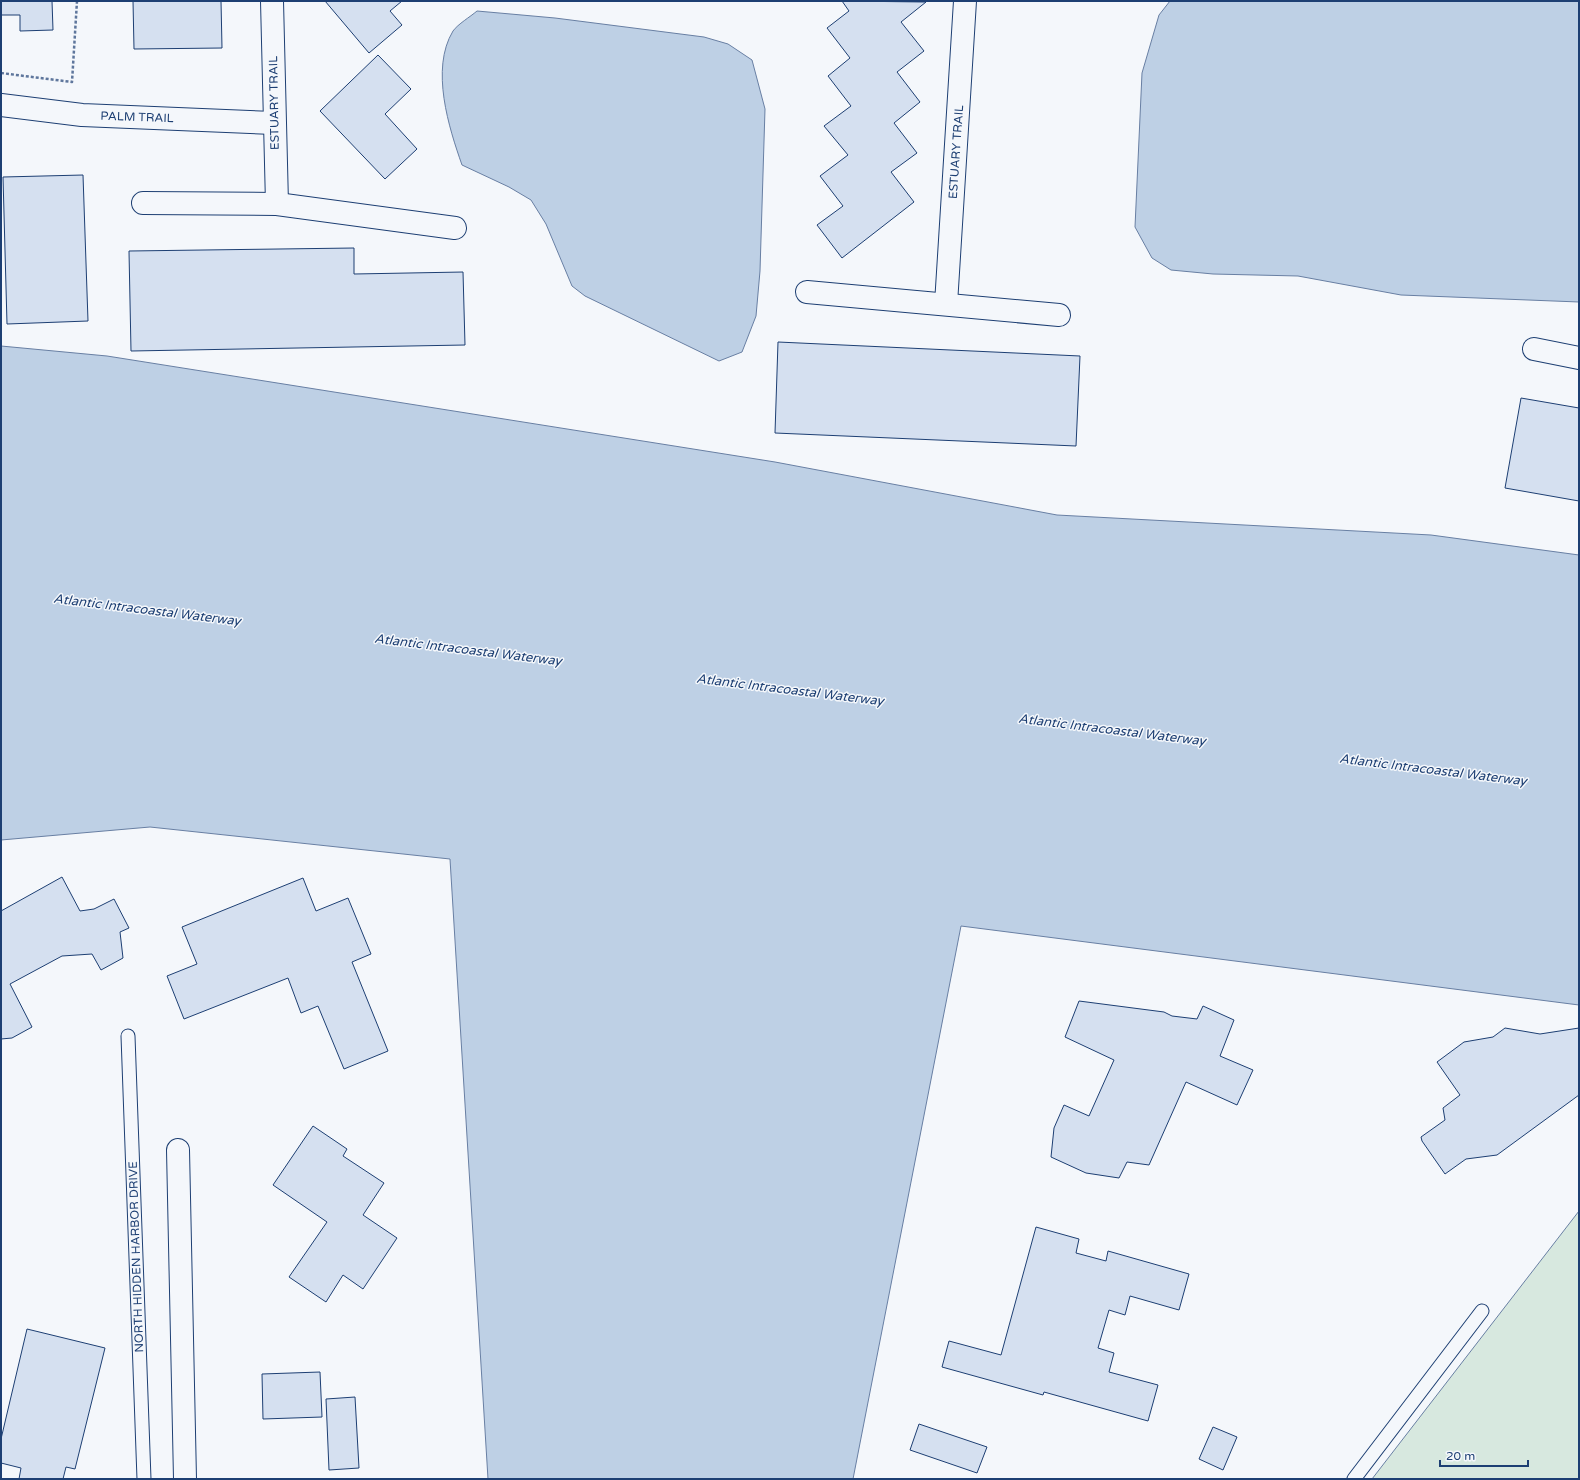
<svg xmlns="http://www.w3.org/2000/svg" width="1580" height="1480" font-family="'Varela Round',sans-serif">
  <style>
    .green { fill: #d7e8df; stroke: #687fa3 }
    .water { fill: #bed0e5; stroke: #687fa3 }
    .building { fill: #d5e0f0; stroke: #1d3f73 }
    .lines { fill: none; stroke-linecap: round; stroke-linejoin: round }
    .lane-casing { stroke: #1d3f73; stroke-width: 15 }
    .street-casing { stroke: #1d3f73; stroke-width: 24 }
    .path { stroke: #5e769c; stroke-width: 2.5; stroke-dasharray: 3 2; stroke-linecap: butt }
    .lane { stroke: #f4f7fb; stroke-width: 13 }
    .street { stroke: #f4f7fb; stroke-width: 22 }
    .labels { text-anchor: middle; dominant-baseline: central; stroke-width: 3; stroke-linejoin: round; paint-order: stroke }
    .street-label { font-size: 12px; fill: #1d3f73; stroke: #f4f7fb }
    .water-label { font-size: 13px; font-style: italic; fill: #1d3f73; stroke: #f4f7fb }
  </style>
  <rect width="100%" height="100%" fill="#f4f7fb"/>
  <polygon class="green" points="1579,1211 1579,1479 1372,1479"/>
  <g class="water">
    <polygon points="1170,1 1579,1 1579,302 1401,295 1298,276 1213,274 1171,270 1152,258 1135,227 1142,73 1159,15"/>
    <path d="M477 11 555 18 704 37 728 44 752 60 765 109 760 271 756 316 742 352 719 361 585 296 572 286 546 224 531 200 509 187 462 165C449 128 430 69 453 31 458 24 470 17 477 11Z"/>
    <polygon points="1,346 107,356 775,462 1057,515 1431,535 1579,555 1579,1005 961,926 853,1479 488,1479 450,859 150,827 1,840"/>
  </g>
  <g class="building">
    <polygon points="1,1 52,1 53,30 20,31 20,15 1,15"/>
    <polygon points="133,1 221,1 222,48 134,49"/>
    <polygon points="325,1 402,1 390,11 402,25 369,53"/>
    <polygon points="842,1 926,2 901,22 924,51 897,72 920,102 894,123 917,153 891,172 914,202 842,258 817,225 843,206 820,176 848,155 824,126 851,106 828,76 850,58 827,28 849,11"/>
    <polygon points="378,55 411,89 385,114 417,149 385,179 320,111"/>
    <polygon points="83,175 88,321 7,324 3,177"/>
    <polygon points="354,248 354,274 463,272 465,345 131,351 129,251"/>
    <polygon points="778,342 1080,356 1076,446 775,433"/>
    <polygon points="1521,398 1579,408 1579,501 1505,488"/>
    <polygon points="62,877 80,911 94,909 114,899 129,928 120,932 123,958 101,970 92,954 62,956 10,984 32,1027 12,1038 1,1039 1,911"/>
    <polygon points="303,878 316,911 348,898 371,954 352,962 388,1051 344,1069 318,1006 301,1013 288,978 184,1019 167,976 197,964 182,927"/>
    <polygon points="1079,1001 1164,1012 1172,1016 1197,1019 1203,1006 1234,1020 1220,1056 1253,1070 1237,1105 1186,1082 1149,1165 1127,1162 1119,1178 1086,1173 1051,1157 1054,1128 1064,1105 1089,1116 1114,1060 1065,1037"/>
    <polygon points="1505,1028 1540,1034 1579,1028 1579,1095 1497,1155 1466,1159 1445,1174 1422,1141 1421,1137 1445,1120 1443,1108 1460,1095 1437,1062 1464,1042 1493,1037"/>
    <polygon points="313,1126 347,1149 343,1156 384,1183 363,1215 397,1238 363,1289 343,1275 326,1302 289,1277 327,1222 273,1185"/>
    <polygon points="1036,1227 1079,1239 1076,1253 1106,1261 1108,1251 1189,1274 1179,1310 1130,1296 1125,1315 1109,1310 1098,1348 1114,1353 1109,1372 1158,1385 1148,1421 1044,1392 1043,1395 942,1367 949,1341 1001,1355"/>
    <polygon points="27,1329 105,1348 75,1469 66,1467 63,1479 19,1479 21,1468 1,1463 1,1439"/>
    <polygon points="320,1372 322,1417 263,1419 262,1374"/>
    <polygon points="355,1397 359,1468 329,1470 326,1399"/>
    <polygon points="919,1424 987,1447 977,1473 910,1450"/>
    <polygon points="1213,1427 1237,1437 1223,1470 1199,1459"/>
  </g>
  <g class="lines">
    <defs>
      <g id="lane">
        <polyline points="128,1036 144,1479"/>
        <polyline points="1354,1479 1482,1311"/>
      </g>
      <g id="street">
        <polyline points="272,1 277,204"/>
        <polyline points="1,105 82,115 274,123"/>
        <polyline points="143,203 277,204 455,228"/>
        <polyline points="807,292 1059,315"/>
        <polyline points="946,304 965,1"/>
        <polyline points="1534,349 1579,358"/>
        <polyline points="178,1150 185,1479"/>
      </g>
    </defs>
    <use href="#lane" class="lane-casing"/>
    <use href="#street" class="street-casing"/>
    <polyline class="path" points="1,73 72,82 77,1"/>
    <use href="#lane" class="lane"/>
    <use href="#street" class="street"/>
  </g>
  <g class="labels">
    <g class="street-label">
      <text transform="translate(274 103) rotate(-91)">ESTUARY TRAIL</text>
      <text transform="translate(137 117) rotate(2)">PALM TRAIL</text>
      <text transform="translate(956 152) rotate(-86)">ESTUARY TRAIL</text>
      <text transform="translate(136 1257) rotate(-92)">NORTH HIDDEN HARBOR DRIVE</text>
    </g>
    <g class="water-label">
      <text transform="translate(147 610) rotate(7)">Atlantic Intracoastal Waterway</text>
      <text transform="translate(468 650) rotate(7)">Atlantic Intracoastal Waterway</text>
      <text transform="translate(790 690) rotate(7)">Atlantic Intracoastal Waterway</text>
      <text transform="translate(1112 730) rotate(7)">Atlantic Intracoastal Waterway</text>
      <text transform="translate(1433 770) rotate(7)">Atlantic Intracoastal Waterway</text>
    </g>
  </g>
  <rect width="1580" height="1480" fill="none" stroke="#1d3f73" stroke-width="4"/>
  <path d="M1440 1460v6h88v-6" fill="none" stroke="#1d3f73" stroke-width="2"/>
  <text x="1446" y="1460" font-size="12" fill="#1d3f73" stroke="#f4f7fb" stroke-width="3" paint-order="stroke">20 m</text>
</svg>
